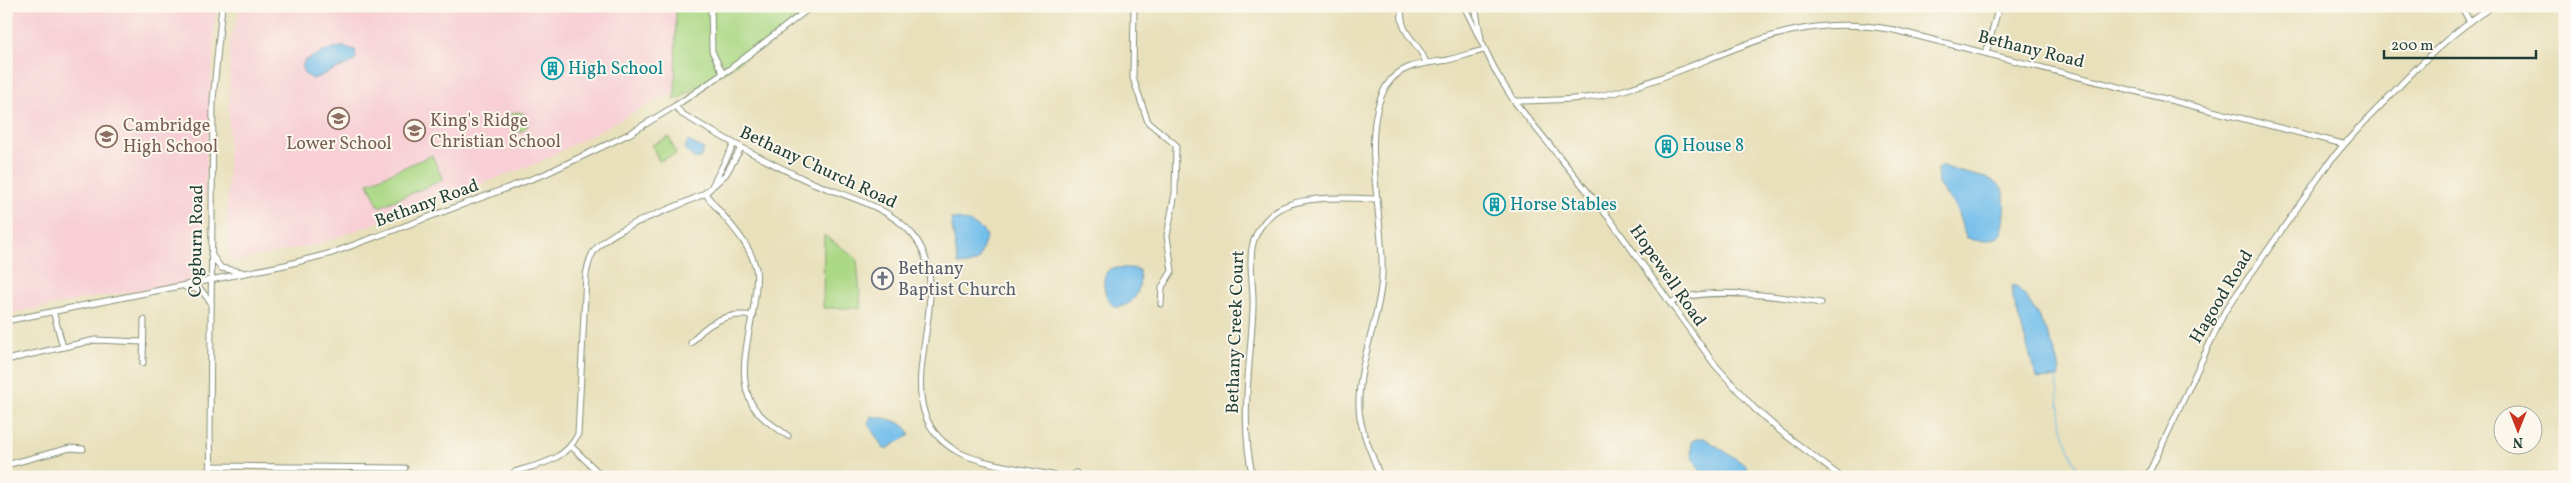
<svg xmlns="http://www.w3.org/2000/svg" width="2571" height="483" font-family="Vollkorn,serif">
  <style>
    .built { fill: #f7cfd5 }
    .green { fill: #abd885; stroke: #658a5c }
    .water { fill: #71bdeb; stroke: #487d90 }
    .lines { fill: none; stroke-linecap: round; stroke-linejoin: round }
    .stream { stroke: #71bdeb; stroke-width: 1 }
    .minor-casing { stroke: #848e78; stroke-width: 7 }
    .minor { stroke: #fff; stroke-width: 5 }
    .labels { text-anchor: middle; dominant-baseline: central; stroke-width: 4; stroke-linejoin: round; paint-order: stroke }
    .street-label { font-size: 18px; fill: #1f3d34; stroke: #fbf7ec }
    .culture-label { font-size: 18px; fill: #0d838f; stroke: #fbf7ec; text-anchor: start }
    .education-label { font-size: 18px; fill: #785e54; stroke: #fbf7ec; text-anchor: start }
    .worship-label { font-size: 18px; fill: #5b616d; stroke: #fbf7ec; text-anchor: start }
  </style>
  <rect width="100%" height="100%" fill="#fbf7ec"/>
  <filter id="ink" filterUnits="userSpaceOnUse"><feTurbulence type="fractalNoise" baseFrequency=".02" numOctaves="2"/><feDisplacementMap in="SourceGraphic" scale="10" xChannelSelector="R" yChannelSelector="G"/><feConvolveMatrix kernelMatrix="1 2 1 2 8 2 1 2 1" color-interpolation-filters="sRGB"/></filter>
  <filter id="wash" filterUnits="userSpaceOnUse"><feTurbulence type="fractalNoise" baseFrequency=".0096" numOctaves="4" result="noise"/><feDisplacementMap in="SourceGraphic" scale="20" xChannelSelector="R" yChannelSelector="G"/><feGaussianBlur stdDeviation="1.12" result="paint"/><feColorMatrix in="noise" values="0 0 0 0 0 0 0 0 0 0 0 0 0 0 0 0 0 1.4 0 .05"/><feComposite in="paint" operator="in"/></filter>
  <g filter="url(#wash)">
    <rect width="100%" height="100%" fill="#e8e0bb"/>
    <g class="built">
      <polygon points="6,6 216,6 204,207 203,282 101,296 6,314"/>
      <polygon points="241,6 676,6 675,93 659,99 538,163 322,243 231,262 227,242 230,43"/>
    </g>
    <g class="green">
      <polygon points="676,6 814,6 728,70 675,100"/>
      <circle cx="518" cy="122" r="10"/>
      <polygon points="669,137 676,154 659,161 652,145"/>
      <polygon points="432,155 443,180 379,207 368,183"/>
      <polygon points="824,235 857,259 861,308 823,308"/>
    </g>
    <g class="water">
      <polygon points="343,47 355,50 356,58 353,62 313,79 304,74 302,67 304,61 332,48"/>
      <polygon points="688,141 704,149 700,158 695,159 684,149"/>
      <path d="M1944 166C1994 187 2013 164 2001 235 1991 242 1977 243 1966 237L1956 208 1938 184 1937 169Z"/>
      <path d="M951 219C963 218 981 226 987 236L978 261 969 265 958 264Z"/>
      <path d="M1112 268H1131L1139 270C1142 288 1136 307 1115 307 1104 300 1098 274 1112 268Z"/>
      <path d="M2012 285C2027 287 2066 363 2059 377L2038 379 2036 376 2012 295Z"/>
      <path d="M871 416C884 418 907 421 910 435L888 448 884 449 868 424Z"/>
      <polygon points="1704,438 1744,464 1747,468 1746,477 1704,477 1691,455 1692,441 1698,438"/>
    </g>
    <g class="lines">
      <polyline class="stream" points="2056,378 2062,428 2080,477"/>
    </g>
  </g>
  <g filter="url(#ink)">
    <g class="lines">
      <defs>
        <g id="minor">
          <polyline points="711,6 712,51 723,74"/>
          <polyline points="1134,6 1133,78 1148,122 1176,145 1175,193 1167,236 1172,271 1162,287 1161,304"/>
          <path d="M1402 6C1398 36 1419 40 1426 63"/>
          <polyline points="1464,6 1497,74 1514,101 1609,218 1715,365 1754,408 1779,430 1841,477"/>
          <polyline points="1475,6 1481,39"/>
          <polyline points="2461,6 2470,22"/>
          <polyline points="1986,53 1999,6"/>
          <path d="M1514 101C1551 100 1588 101 1624 90 1723 61 1785 9 1894 30L2343 144"/>
          <path d="M675 106 682 114C723 138 763 160 806 180 842 196 887 204 913 235 965 299 874 405 958 452 983 465 1032 470 1061 477"/>
          <polyline points="713,186 726,174 741,148"/>
          <path d="M705 193C722 217 749 239 756 269 758 281 755 292 754 304 750 334 735 377 753 406 761 419 776 427 788 436"/>
          <polyline points="211,254 221,268 242,272"/>
          <polyline points="185,287 201,290 210,301"/>
          <path d="M1670 303C1702 285 1785 297 1821 303"/>
          <polyline points="53,311 63,347"/>
          <polyline points="6,321 285,265 332,253 545,174 629,134 675,106 730,69 812,6"/>
          <path d="M691 343C705 324 728 311 753 316"/>
          <polyline points="6,360 95,340 143,342"/>
          <polyline points="143,363 144,320"/>
          <polyline points="572,447 603,477"/>
          <polyline points="6,465 70,448 83,449"/>
          <polyline points="210,466 405,468"/>
          <path d="M514 472C540 464 565 461 578 434L586 275C588 266 589 257 595 250 614 225 677 209 705 193L711 188 734 144"/>
          <polyline points="211,477 210,434 213,100 222,6"/>
          <polyline points="1071,477 1076,473"/>
          <path d="M1253 477C1239 422 1251 363 1253 307 1254 286 1248 262 1253 243 1256 232 1263 222 1272 214 1295 194 1348 198 1378 199"/>
          <path d="M1380 477C1373 455 1360 431 1359 408 1357 364 1380 319 1382 275 1385 220 1358 131 1387 85 1401 63 1426 64 1448 60 1460 57 1472 53 1484 50"/>
          <path d="M2147 477 2225 311 2328 164C2346 141 2366 120 2387 99 2419 65 2452 31 2493 6"/>
        </g>
      </defs>
      <use href="#minor" class="minor-casing"/>
      <use href="#minor" class="minor"/>
    </g>
  </g>
  <defs>
    <symbol id="building-ring" viewBox="-11 -11 22 22"><circle r="9.5" fill="#fbf7ec" stroke="#0f9aa8" stroke-width="1.5"/><path d="M-4-6H4V6H1V3H-1V6H-4ZM-2.5-4.3h1.7v1.8h-1.7ZM.8-4.3h1.7v1.8H.8ZM-2.5-1h1.7V.8h-1.7ZM.8-1h1.7V.8H.8Z" fill="#0f9aa8"/></symbol>
    <symbol id="school-ring" viewBox="-11 -11 22 22"><circle r="9.5" fill="#fbf7ec" stroke="#8d6e63" stroke-width="1.5"/><path d="M0-5L7-2L0 1L-7-2ZM-4 1L0 2.5L4 1V4Q0 6-4 4Z" fill="#8d6e63"/></symbol>
    <symbol id="church-ring" viewBox="-11 -11 22 22"><circle r="9.5" fill="#fbf7ec" stroke="#6b7280" stroke-width="1.5"/><path d="M-1.2-6h2.4v3.5h3.3v2.4h-3.3V6h-2.4V-.1h-3.3v-2.4h3.3Z" fill="#6b7280"/></symbol>
  </defs>
  <g fill-rule="evenodd">
    <use href="#building-ring" x="540" y="56" width="25" height="25"/>
    <use href="#school-ring" x="326" y="106" width="25" height="25"/>
    <use href="#school-ring" x="402" y="118" width="25" height="25"/>
    <use href="#school-ring" x="94" y="124" width="25" height="25"/>
    <use href="#building-ring" x="1654" y="134" width="25" height="25"/>
    <use href="#building-ring" x="1482" y="192" width="25" height="25"/>
    <use href="#church-ring" x="870" y="266" width="25" height="25"/>
  </g>
  <g class="labels">
    <g class="street-label">
      <text transform="translate(2031 50) rotate(14)">Bethany Road</text>
      <text transform="translate(818 168) rotate(25)">Bethany Church Road</text>
      <text transform="translate(427 204) rotate(-20)">Bethany Road</text>
      <text transform="translate(197 241) rotate(-89)">Cogburn Road</text>
      <text transform="translate(1667 276) rotate(55)">Hopewell Road</text>
      <text transform="translate(2222 297) rotate(-59)">Hagood Road</text>
      <text transform="translate(1236 332) rotate(-88)">Bethany Creek Court</text>
    </g>
    <g class="culture-label">
      <text x="568" y="69">High School</text>
      <text x="1682" y="146">House 8</text>
      <text x="1510" y="205">Horse Stables</text>
    </g>
    <g class="education-label">
      <text x="430" y="121">King's Ridge<tspan x="430" dy="21">Christian School</tspan></text>
      <text x="123" y="126">Cambridge<tspan x="123" dy="21">High School</tspan></text>
      <text x="339" y="144" text-anchor="middle">Lower School</text>
    </g>
    <g class="worship-label">
      <text x="898" y="269">Bethany<tspan x="898" dy="21">Baptist Church</tspan></text>
    </g>
  </g>
  <rect width="2571" height="483" fill="none" stroke="#fbf7ec" stroke-width="25"/>
  <g transform="translate(2518 430) rotate(180)"><circle r="24" fill="#fbf7ec" stroke="#a3ada2"/>
  <path d="M0-4L9 19L0 12L-9 19Z" fill="#c8321e"/>
  <text y="-8" font-size="14" font-weight="bold" text-anchor="middle" fill="#1f3d34">N</text>
  </g>
  <path d="M2384 50v8h152v-8" fill="none" stroke="#1f3d34" stroke-width="2.5"/>
  <text x="2391" y="50" font-size="15" fill="#1f3d34" stroke="#fbf7ec" stroke-width="4" paint-order="stroke">200 m</text>
</svg>
